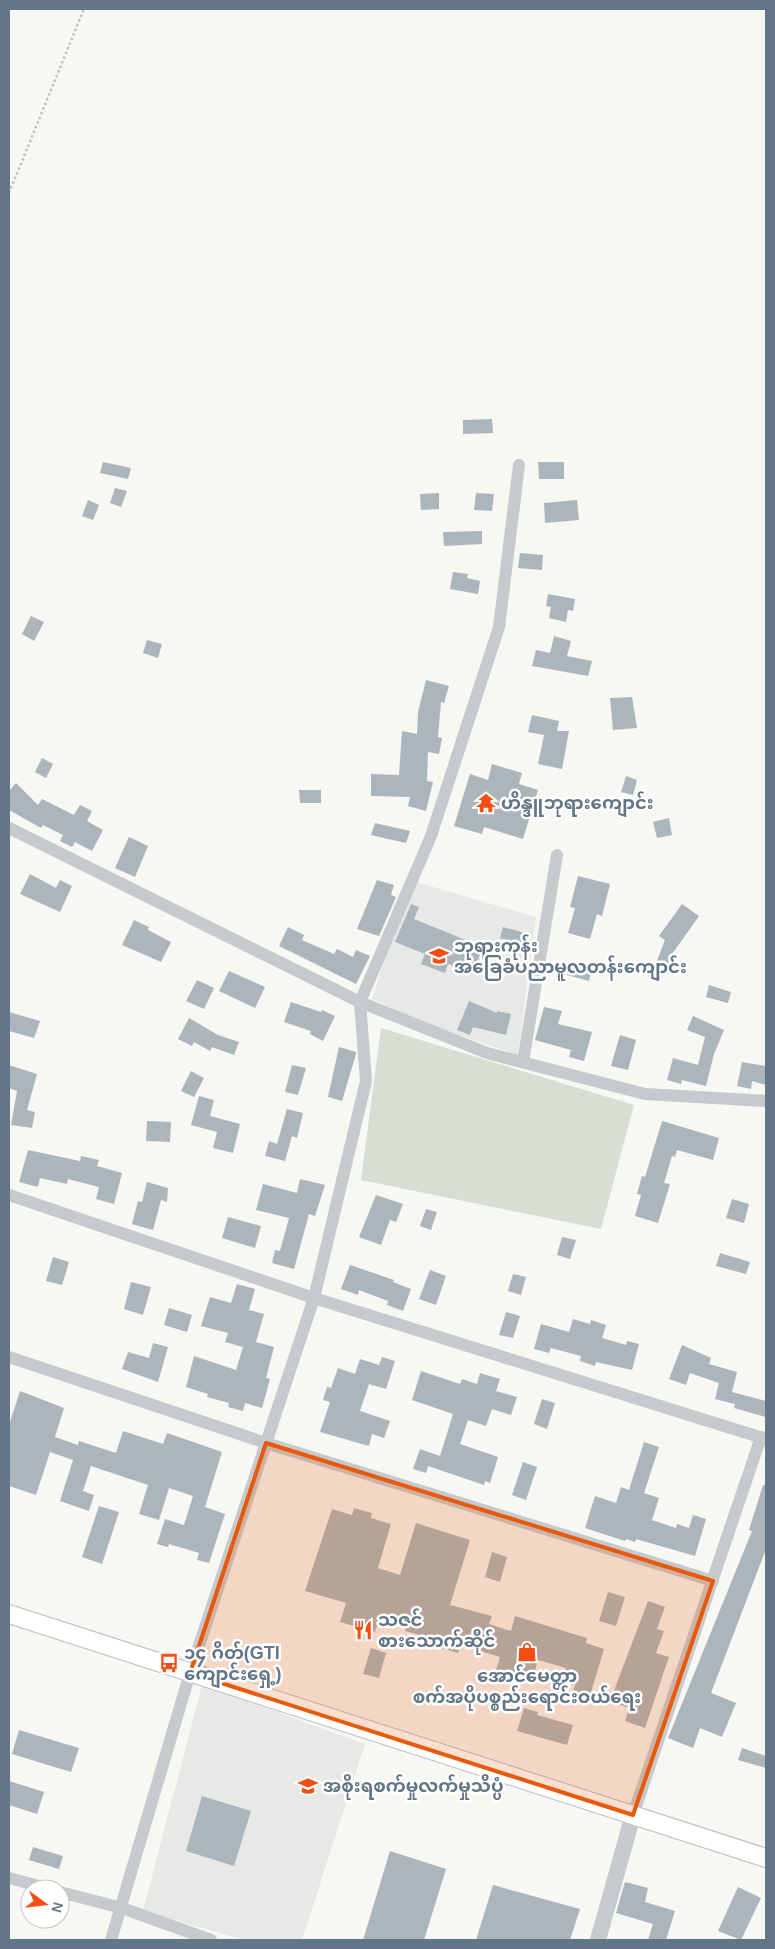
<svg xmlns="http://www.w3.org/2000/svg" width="775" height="1949" font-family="Arial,'Noto Sans Myanmar',sans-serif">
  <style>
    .built { fill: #e7e9e6 }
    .green { fill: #d7dfd4 }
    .building { fill: #acb5bb }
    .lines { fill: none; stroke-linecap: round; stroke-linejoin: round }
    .secondary-casing { stroke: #b8bdc2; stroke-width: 20 }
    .path { stroke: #bfc2c4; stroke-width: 2.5; stroke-dasharray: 2.5 2.5; stroke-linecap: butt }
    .minor { stroke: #c6cacd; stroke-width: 12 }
    .tertiary { stroke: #c6cacd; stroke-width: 16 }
    .secondary { stroke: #fff; stroke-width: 18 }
    .marked { fill: #e8590c; fill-opacity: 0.2; stroke: #e8590c; stroke-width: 4; stroke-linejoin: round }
    .labels { text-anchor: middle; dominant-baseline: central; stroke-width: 5; stroke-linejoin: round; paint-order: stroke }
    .poi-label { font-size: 18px; font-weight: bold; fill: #637687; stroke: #fff; text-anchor: start }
  </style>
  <rect width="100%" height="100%" fill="#f7f7f3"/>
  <g class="built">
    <polygon points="416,882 536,917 518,1055 435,1027 372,999 399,914"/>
    <polygon points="202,1685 365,1744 302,1940 244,1940 143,1911"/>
  </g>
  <polygon class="green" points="381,1028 634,1105 601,1229 361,1180"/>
  <g class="building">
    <polygon points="492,419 493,433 463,434 463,420"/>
    <polygon points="103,462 131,468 128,479 100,473"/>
    <polygon points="538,462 564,462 564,479 539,479"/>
    <polygon points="115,488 127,491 121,507 110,503"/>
    <polygon points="439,493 439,509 421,510 420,494"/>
    <polygon points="476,493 494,494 492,511 474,510"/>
    <polygon points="88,500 99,505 93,520 82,516"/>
    <polygon points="577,500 579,520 545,523 544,503"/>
    <polygon points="482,531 482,544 444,546 443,532"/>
    <polygon points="520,553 543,555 542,570 518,568"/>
    <polygon points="453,572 468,574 467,578 480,581 478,594 450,589"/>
    <polygon points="548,594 575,599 573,611 568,610 566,622 549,618 551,607 546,606"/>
    <polygon points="31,616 44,622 34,641 22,634"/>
    <polygon points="554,636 571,641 567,656 592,661 588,676 532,666 536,650 550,653"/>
    <polygon points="147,640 162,644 158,658 143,653"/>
    <polygon points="426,680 449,686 444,703 441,702 438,737 442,738 439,754 428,752 427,781 433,782 426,811 408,806 410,797 371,796 371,774 399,775 402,731 417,734 418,712"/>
    <polygon points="632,697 637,728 613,730 610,698"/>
    <polygon points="532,715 559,721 557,731 569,731 562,769 538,764 544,735 528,732"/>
    <polygon points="42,758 53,764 46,778 35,772"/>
    <polygon points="492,764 522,773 519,784 538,790 523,839 484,827 482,834 454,826 470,774 488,780"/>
    <polygon points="626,776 637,780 633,795 621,792"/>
    <polygon points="16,783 38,805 42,799 74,815 80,805 92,811 87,821 103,830 92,851 75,842 72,847 60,841 63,835 43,825 41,828 9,810 9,791"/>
    <polygon points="299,790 321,790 321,803 300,803"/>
    <polygon points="669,818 672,835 657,838 653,822"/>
    <polygon points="375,823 410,831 406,843 371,835"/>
    <polygon points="129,837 148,846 135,877 115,868"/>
    <polygon points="30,874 56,888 60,880 72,886 60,912 20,894"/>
    <polygon points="578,876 610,884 602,916 597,914 590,939 568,933 575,908 570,907"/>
    <polygon points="377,880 394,885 391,895 396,897 379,936 357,929"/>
    <polygon points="411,904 419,907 414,919 483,947 472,974 448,964 445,973 421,964 425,954 395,942"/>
    <polygon points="682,904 699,916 670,957 675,959 669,974 661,971 654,981 650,979 665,940 659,936"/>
    <polygon points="134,920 149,927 148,930 171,942 161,962 122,945"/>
    <polygon points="288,927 304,935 302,940 334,954 337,949 353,957 356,950 370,956 356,984 279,946"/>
    <polygon points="503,927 525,933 522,944 500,938"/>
    <polygon points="570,962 592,968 589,981 567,975"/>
    <polygon points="229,971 265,987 255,1008 219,991"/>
    <polygon points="197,980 214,988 204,1009 186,1001"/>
    <polygon points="709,985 731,992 728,1003 706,997"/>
    <polygon points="469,1001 497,1013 497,1011 511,1014 506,1035 473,1027 470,1035 457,1030"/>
    <polygon points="291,1002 321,1012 322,1010 335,1016 323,1041 310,1034 311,1031 284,1022"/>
    <polygon points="544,1007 562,1011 558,1024 592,1032 584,1061 569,1057 571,1050 535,1040"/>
    <polygon points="9,1012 40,1021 34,1038 9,1031"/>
    <polygon points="693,1016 724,1030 714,1054 706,1086 682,1080 681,1084 667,1080 673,1058 698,1065 705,1037 687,1030"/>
    <polygon points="189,1018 218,1035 239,1042 234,1055 212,1047 210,1051 194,1042 192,1046 178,1039"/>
    <polygon points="620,1035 636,1040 628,1070 611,1066"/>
    <polygon points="339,1047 356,1052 356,1054 342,1101 328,1097"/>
    <polygon points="742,1062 766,1066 766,1085 752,1081 751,1089 737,1086"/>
    <polygon points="9,1065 37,1074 27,1110 35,1112 32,1128 11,1125 17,1091 9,1088"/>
    <polygon points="292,1065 306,1068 298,1095 285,1092"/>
    <polygon points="191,1071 204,1078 194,1097 181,1091"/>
    <polygon points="199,1096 214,1100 210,1116 240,1124 233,1153 213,1148 217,1132 191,1125"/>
    <polygon points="287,1109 303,1113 297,1138 292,1136 285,1161 265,1156 269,1141 277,1144"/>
    <polygon points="147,1121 171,1122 170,1142 146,1141"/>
    <polygon points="662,1121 719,1138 713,1160 677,1150 675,1157 672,1156 664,1183 670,1184 658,1223 635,1216 641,1195 637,1194 642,1176 645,1177"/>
    <polygon points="28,1150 80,1161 81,1156 99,1160 97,1166 122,1173 114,1204 96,1199 99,1187 68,1179 67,1184 40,1178 38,1187 19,1182"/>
    <polygon points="300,1179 325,1185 315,1216 309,1214 294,1269 272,1263 275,1250 280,1251 289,1218 256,1210 263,1184 297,1193"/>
    <polygon points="147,1182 168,1188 167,1202 161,1200 153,1230 132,1224 138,1201 142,1202"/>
    <polygon points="376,1195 403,1204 396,1222 390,1220 381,1245 359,1237"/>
    <polygon points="732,1199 749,1204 744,1223 726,1218"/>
    <polygon points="426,1209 437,1212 431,1230 420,1226"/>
    <polygon points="228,1217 261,1226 255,1248 222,1238"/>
    <polygon points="562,1237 576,1240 570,1259 557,1255"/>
    <polygon points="720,1253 750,1262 746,1274 716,1266"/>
    <polygon points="53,1257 69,1262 62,1285 46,1281"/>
    <polygon points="350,1265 394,1280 393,1282 411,1289 403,1311 387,1305 388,1301 359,1290 358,1295 341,1289"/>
    <polygon points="430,1270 446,1276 436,1305 419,1299"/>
    <polygon points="513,1274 526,1277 521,1295 508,1291"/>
    <polygon points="131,1282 151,1287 143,1315 124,1309"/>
    <polygon points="237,1284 255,1289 249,1310 264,1314 256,1342 274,1347 266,1378 270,1379 262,1408 245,1403 243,1411 228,1407 229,1403 207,1397 208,1394 186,1387 194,1356 236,1370 243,1347 225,1342 228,1333 201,1326 210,1297 231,1303"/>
    <polygon points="169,1308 192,1315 187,1332 164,1325"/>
    <polygon points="506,1312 520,1316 513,1338 499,1335"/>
    <polygon points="573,1319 590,1324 591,1320 606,1325 602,1338 626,1345 627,1341 639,1344 632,1370 596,1362 595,1366 580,1361 581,1356 551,1348 549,1353 534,1349 541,1324 569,1332"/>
    <polygon points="153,1343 168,1347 158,1382 122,1369 128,1352 149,1358"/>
    <polygon points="682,1345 711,1358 709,1364 737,1372 732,1392 766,1401 766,1417 734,1408 735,1404 715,1399 719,1383 690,1373 686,1385 669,1379"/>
    <polygon points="382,1357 395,1361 386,1389 369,1384 360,1411 390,1421 384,1438 372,1434 369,1446 320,1432 330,1402 323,1400 327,1387 331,1388 338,1368 355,1374 360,1359 379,1365"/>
    <polygon points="421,1371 460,1384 462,1379 477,1384 480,1373 500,1379 496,1391 517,1397 511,1415 492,1409 486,1426 468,1420 460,1444 498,1457 490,1483 485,1481 484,1485 428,1466 426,1473 413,1469 420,1449 440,1456 453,1414 412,1400"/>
    <polygon points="20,1391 64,1408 55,1437 78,1445 79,1441 116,1453 123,1431 163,1444 167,1433 222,1452 205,1507 225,1514 209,1563 197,1560 199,1553 169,1544 168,1547 157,1544 165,1519 184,1525 193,1496 169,1488 159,1520 139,1514 148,1485 91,1466 83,1491 94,1495 89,1511 60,1501 73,1460 50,1452 36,1495 9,1486 9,1425"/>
    <polygon points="542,1399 555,1403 547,1429 534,1424"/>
    <polygon points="644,1442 659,1447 644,1493 659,1498 652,1520 676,1528 677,1524 689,1528 693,1515 706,1519 695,1556 636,1539 635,1542 626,1539 625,1541 585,1528 595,1496 616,1503 621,1487 629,1490"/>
    <polygon points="523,1462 537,1467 526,1500 512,1495"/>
    <polygon points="763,1485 766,1485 766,1549 711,1693 736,1703 722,1737 700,1728 693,1748 668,1738 752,1531 749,1530"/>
    <polygon points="99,1506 119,1512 102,1564 82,1557"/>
    <polygon points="354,1508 372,1513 371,1518 391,1524 378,1568 400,1575 416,1523 470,1540 450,1605 492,1616 489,1624 511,1631 515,1616 587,1638 586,1643 604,1649 589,1699 572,1694 578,1677 564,1673 566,1668 538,1660 532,1680 496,1670 500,1657 460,1645 458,1653 438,1647 440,1641 405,1631 406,1627 379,1619 375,1632 340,1622 346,1603 305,1591 332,1509 352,1515"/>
    <polygon points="492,1552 507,1557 500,1582 485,1577"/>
    <polygon points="608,1592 625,1597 616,1626 599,1621"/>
    <polygon points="648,1601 665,1607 657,1629 664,1631 656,1653 669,1657 645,1728 625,1721 629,1708 610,1701"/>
    <polygon points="371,1648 386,1653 379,1678 363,1674"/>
    <polygon points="524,1708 538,1712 537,1715 573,1725 567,1745 517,1731"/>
    <polygon points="19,1730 79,1748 71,1772 12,1754"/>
    <polygon points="742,1748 766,1756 766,1768 738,1760"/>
    <polygon points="9,1781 44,1792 37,1814 9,1805"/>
    <polygon points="202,1796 251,1811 234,1866 186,1851"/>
    <polygon points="33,1847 63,1856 59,1869 29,1860"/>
    <polygon points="390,1851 446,1869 424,1940 363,1940"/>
    <polygon points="625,1882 648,1888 645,1902 675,1911 666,1940 648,1940 653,1924 616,1913"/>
    <polygon points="493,1885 580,1909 570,1940 476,1940"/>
    <polygon points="738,1887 761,1898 741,1940 718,1931"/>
  </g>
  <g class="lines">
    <defs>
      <polyline id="secondary" points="9,1614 766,1858"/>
    </defs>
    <use href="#secondary" class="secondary-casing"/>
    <polyline class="path" points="9,193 84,9"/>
    <g class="minor">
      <polyline points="9,828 360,1002 487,1053 645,1094 766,1101"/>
      <polyline points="523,1062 557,855"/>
      <polyline points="9,1195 314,1298 766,1439"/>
      <polyline points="9,1357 266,1443 713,1581"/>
      <polyline points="633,1815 761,1437"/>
      <polyline points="9,1878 50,1889"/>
      <polyline points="60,1892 122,1908 211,1940"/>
      <polyline points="111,1940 190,1673 314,1298 366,1081 360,1002 431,836 499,627 519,465"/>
    </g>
    <polyline class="tertiary" points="598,1940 633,1815"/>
    <use href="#secondary" class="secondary"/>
  </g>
  <path class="marked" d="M266 1443 713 1581 633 1815 190 1673Z"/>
  <defs>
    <symbol id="temple-bare" viewBox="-9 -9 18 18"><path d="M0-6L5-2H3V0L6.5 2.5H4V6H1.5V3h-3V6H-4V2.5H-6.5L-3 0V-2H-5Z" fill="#f45016" stroke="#fff" stroke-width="2.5" paint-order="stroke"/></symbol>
    <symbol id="school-bare" viewBox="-9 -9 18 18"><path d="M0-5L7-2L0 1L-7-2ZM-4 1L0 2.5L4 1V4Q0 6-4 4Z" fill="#f45016" stroke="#fff" stroke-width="2.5" paint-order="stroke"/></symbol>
    <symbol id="restaurant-bare" viewBox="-9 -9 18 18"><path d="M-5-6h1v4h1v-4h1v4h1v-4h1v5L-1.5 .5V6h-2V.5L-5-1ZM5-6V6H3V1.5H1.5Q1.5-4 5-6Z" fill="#f45016" stroke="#fff" stroke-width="2.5" paint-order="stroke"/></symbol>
    <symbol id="shop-bare" viewBox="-9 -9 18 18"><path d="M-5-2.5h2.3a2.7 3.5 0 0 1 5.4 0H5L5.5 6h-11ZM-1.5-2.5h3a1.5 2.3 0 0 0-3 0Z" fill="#f45016" stroke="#fff" stroke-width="2.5" paint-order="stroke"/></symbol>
    <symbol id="bus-bare" viewBox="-9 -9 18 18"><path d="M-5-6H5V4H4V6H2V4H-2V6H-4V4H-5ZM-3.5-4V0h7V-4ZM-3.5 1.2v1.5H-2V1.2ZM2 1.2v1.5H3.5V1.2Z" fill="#f45016" stroke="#fff" stroke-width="2.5" paint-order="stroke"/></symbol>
    <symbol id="university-bare" viewBox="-9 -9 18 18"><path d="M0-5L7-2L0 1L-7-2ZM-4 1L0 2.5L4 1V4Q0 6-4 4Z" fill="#f45016" stroke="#fff" stroke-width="2.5" paint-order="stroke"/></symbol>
  </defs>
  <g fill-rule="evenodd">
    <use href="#temple-bare" x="472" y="789" width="28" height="28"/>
    <use href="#school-bare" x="425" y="942" width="28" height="28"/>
    <use href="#restaurant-bare" x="349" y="1616" width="28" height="28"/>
    <use href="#shop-bare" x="513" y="1638" width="28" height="28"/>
    <use href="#bus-bare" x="155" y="1649" width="28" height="28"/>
    <use href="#university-bare" x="294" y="1772" width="28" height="28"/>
  </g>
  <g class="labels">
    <g class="poi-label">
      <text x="501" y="803">ဟိန္ဒူဘုရားကျောင်း</text>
      <text x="454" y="946">ဘုရားကုန်း<tspan x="454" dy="21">အခြေခံပညာမူလတန်းကျောင်း</tspan></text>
      <text x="378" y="1620">သဇင်<tspan x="378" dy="21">စားသောက်ဆိုင်</tspan></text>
      <text x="184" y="1653">၁၄ ဂိတ်(GTI<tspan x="184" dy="21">ကျောင်းရှေ့)</tspan></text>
      <text x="527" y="1676" text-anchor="middle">အောင်မေတ္တာ<tspan x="527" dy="21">စက်အပိုပစ္စည်းရောင်းဝယ်ရေး</tspan></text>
      <text x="323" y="1786">အစိုးရစက်မှုလက်မှုသိပ္ပံ</text>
    </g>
  </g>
  <rect width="775" height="1949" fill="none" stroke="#637687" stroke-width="20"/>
  <g transform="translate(45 1904) rotate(105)"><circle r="24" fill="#ffffff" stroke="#c1c8cf"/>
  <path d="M0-4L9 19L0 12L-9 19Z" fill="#f45016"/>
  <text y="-8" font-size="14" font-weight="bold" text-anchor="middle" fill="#637687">N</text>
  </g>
</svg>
